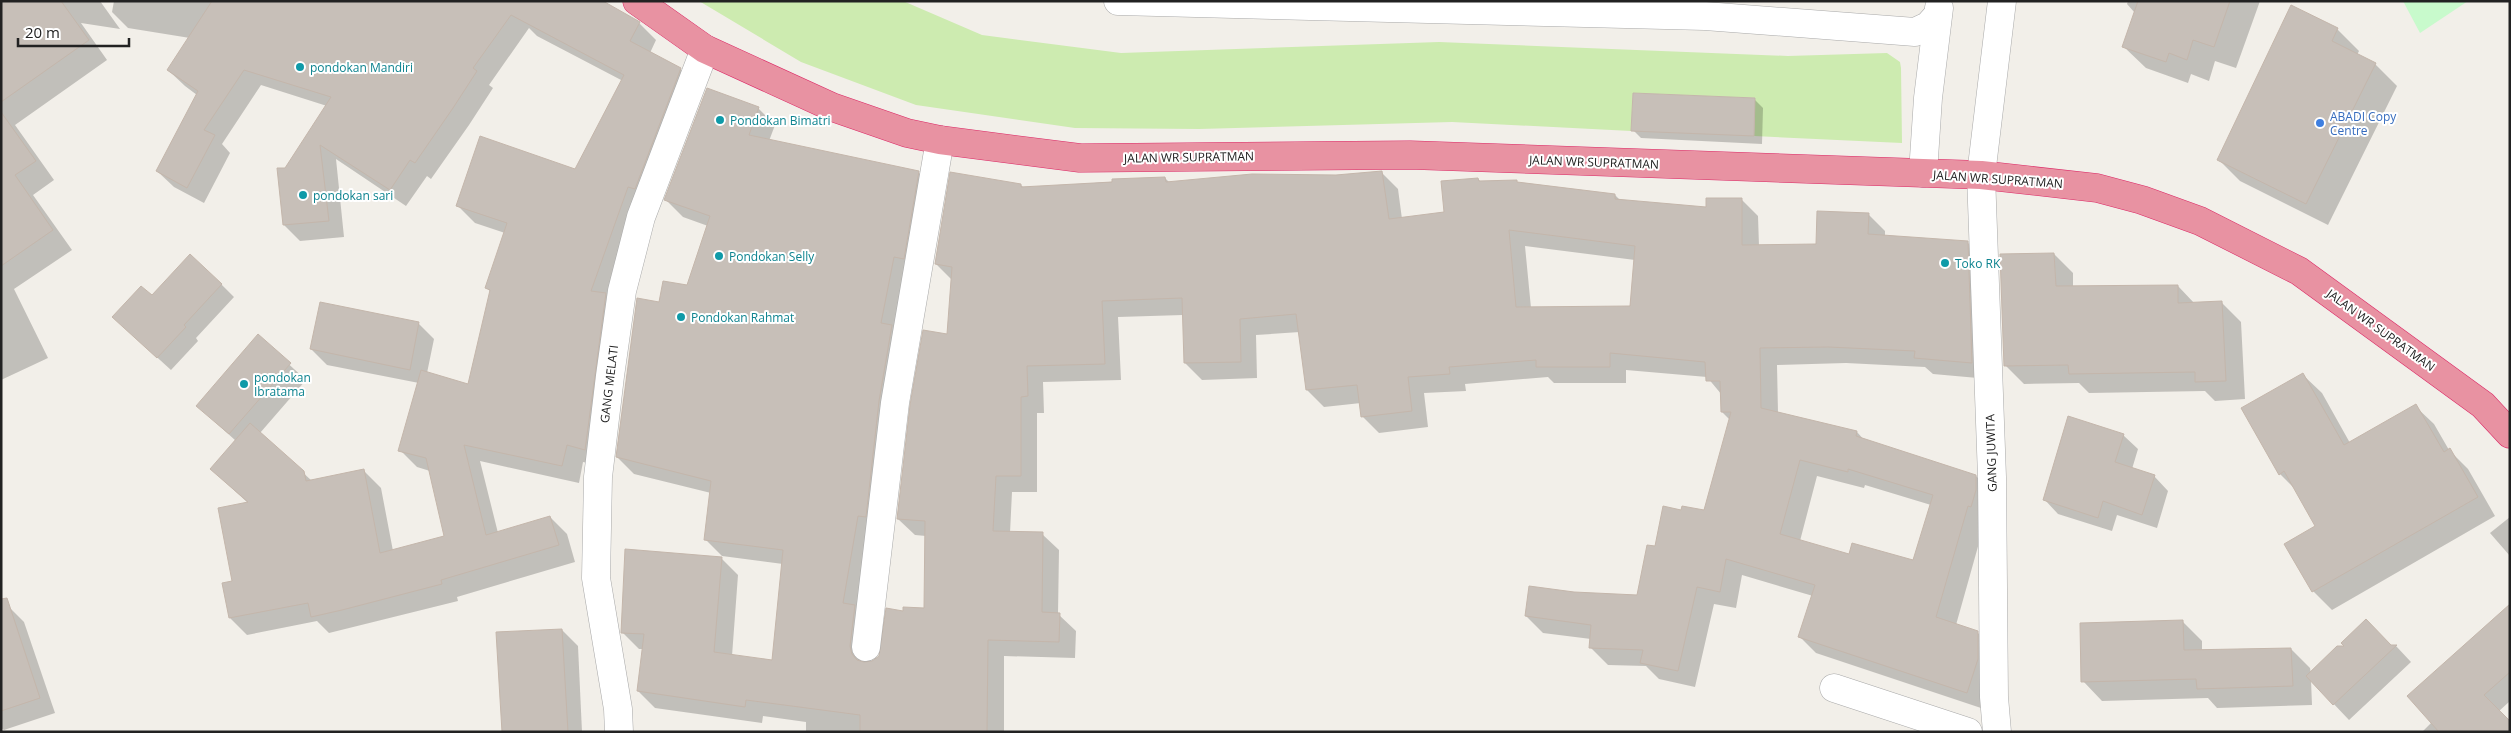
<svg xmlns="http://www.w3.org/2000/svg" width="2511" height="733" font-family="'Open Sans',sans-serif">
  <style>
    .grass { fill: #cdebb0 }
    .park { fill: #c8facc }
    .shadow { fill: #0003; fill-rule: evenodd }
    .building { fill: #c7bfb8; stroke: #c4b6ab; fill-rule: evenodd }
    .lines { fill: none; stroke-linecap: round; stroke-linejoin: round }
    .minor-casing { stroke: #a9a9a9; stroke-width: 29 }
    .highway-casing { stroke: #dc2a67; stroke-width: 29 }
    .minor { stroke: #fff; stroke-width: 28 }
    .highway { stroke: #e892a2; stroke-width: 28 }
    .culture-dot { fill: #0f9aa8; stroke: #fff; stroke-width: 2 }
    .shop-dot { fill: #3f7fe0; stroke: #fff; stroke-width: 2 }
    .labels { text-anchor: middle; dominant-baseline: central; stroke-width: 4; stroke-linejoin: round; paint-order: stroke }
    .culture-label { font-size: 12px; fill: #0d838f; stroke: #fff; text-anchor: start }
    .shop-label { font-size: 12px; fill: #366cbe; stroke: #fff; text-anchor: start }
    .street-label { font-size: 12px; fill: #222; stroke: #fff }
  </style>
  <rect width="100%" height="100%" fill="#f2efe9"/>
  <polygon class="grass" points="699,1 903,1 982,35 1121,53 1439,42 1788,56 1887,53 1900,62 1901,68 1902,143 1754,136 1755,98 1633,93 1631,131 1452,122 1199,129 1075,128 916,105 801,62"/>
  <polygon class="park" points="2403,1 2468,1 2420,33"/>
  <g class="shadow">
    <polygon points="1,1 100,1 120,29 81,23 107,60 15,125 54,180 33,195 72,250 14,289 48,358 1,380"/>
    <polygon points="114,1 599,1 639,23 656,40 650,53 680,69 697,86 652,206 602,466 583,462 579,483 480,461 498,533 550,517 567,534 575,562 457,597 458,601 329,633 317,621 247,635 230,618 223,584 234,582 248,503 211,469 236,441 214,421 258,336 306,380 260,433 312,481 364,471 381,488 393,551 446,537 430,471 417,467 400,450 419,383 327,365 311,349 418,323 434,339 427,373 469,386 491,292 486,287 505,233 475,223 458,206 576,171 623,81 537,36 529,28 489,85 493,88 469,125 431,179 427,176 406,206 336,159 344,237 300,241 284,225 285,169 327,106 261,85 222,144 230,153 204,203 174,187 157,171 197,95 185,86 168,70 190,38 128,28 112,12"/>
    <polygon points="2128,1 2260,1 2236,68 2215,61 2209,81 2191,74 2188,83 2146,68 2124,47 2135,13 2127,4"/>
    <polygon points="2337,29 2359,51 2357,55 2375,64 2397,86 2328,225 2240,181 2218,159"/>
    <polygon points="1755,100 1763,108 1762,144 1641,138 1633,130"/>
    <path d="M758 108 775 125 769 141 918 172 935 189 872 623 868 663 879 657 904 612 926 609V536L915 535 898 519 948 336 952 280 936 264 1021 185 1024 188 1165 178 1170 183 1336 176 1381 172 1398 189 1402 219 1445 213 1478 179 1481 182 1516 181 1519 183 1615 195 1621 201 1707 208 1741 199 1758 216 1759 246 1817 245 1868 214 1885 231V236L1967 242 1984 259 1989 379 1933 374 1925 367 1846 363 1777 365 1778 413 1857 432 1865 441 1976 476 1993 493 1956 625 1977 632 1994 649 1984 709 1816 653 1799 636 1813 596 1742 575 1736 608 1714 604 1695 687 1659 679 1646 666 1608 665 1591 648V639L1543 633 1526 616 1574 593 1638 596 1656 548 1682 511H1705L1730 420 1722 412V395L1707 377 1626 370V383H1554L1548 377 1465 384 1466 391 1424 393 1428 427 1379 433 1362 416 1361 403 1324 407 1307 390 1300 332 1256 335 1257 378 1202 380 1185 363 1183 315 1118 317 1121 380 1043 382 1044 413H1037V492H1012L1010 533 1042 534 1059 550 1058 614 1076 631 1075 658 1004 656V732H806V722L763 716 762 723 655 708 638 691 644 649H639L622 632 721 558 738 575 732 656 773 661 783 564 722 556 705 539 711 493 634 474 617 457 660 303 688 287 708 226 683 217 666 200ZM1525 246 1635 260 1630 307 1531 308ZM1817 476 1864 488 1865 485 1931 505 1913 562 1849 556 1800 541Z"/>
    <polygon points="2054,254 2073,273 2073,287 2178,286 2195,304 2222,303 2241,322 2245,399 2215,401 2205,391 2089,393 2079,383 2024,384 2005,365"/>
    <polygon points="221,284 234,297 196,338 198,341 171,370 127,330 152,297"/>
    <polygon points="2303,375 2322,393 2350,443 2415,406 2434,424 2449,450 2468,469 2495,516 2332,610 2313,591 2317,526 2298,492 2280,474"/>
    <polygon points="2123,435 2138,449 2132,469 2154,476 2168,491 2157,528 2117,515 2112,531 2058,514 2044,499"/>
    <polygon points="2510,517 2510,556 2490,533"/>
    <polygon points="2510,605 2510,701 2498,712 2510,732 2422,732 2432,722"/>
    <polygon points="9,607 24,622 55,713 4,730 1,728 1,609"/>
    <polygon points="2182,621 2202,641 2202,651 2291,649 2310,668 2311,674 2391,647 2396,646 2411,662 2349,720 2311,680 2312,705 2217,708 2208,698 2102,701 2083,681"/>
    <polygon points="562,630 578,646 582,732 502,732 502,721"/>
  </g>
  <g class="building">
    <polygon points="1,1 61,1 89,40 1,102"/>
    <polygon points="212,1 603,1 640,22 630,41 681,68 635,189 628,187 591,291 606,293 585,450 567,445 562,466 464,445 486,535 550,516 559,545 441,580 442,584 342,610 311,617 308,603 229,618 222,583 232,581 218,508 248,502 210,469 250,423 304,471 306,481 364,469 380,553 444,536 426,458 398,451 421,370 468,384 490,290 485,288 507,223 456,206 480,136 575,169 624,75 511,15 473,68 477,71 453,108 415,163 410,160 390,190 320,145 329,221 283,225 277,168 285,168 331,97 244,70 204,130 215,135 187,188 156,171 198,91 167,70"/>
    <polygon points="2138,1 2230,1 2214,47 2193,40 2187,60 2169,53 2166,62 2122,47"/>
    <polygon points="2291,5 2338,28 2332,41 2376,63 2306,204 2217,160"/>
    <path d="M707 88 759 107 749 135 919 171 904 259 894 257 881 323 892 325 879 401 866 517 858 516 843 603 855 605 850 646 852 654 857 660 864 662 872 661 879 656 886 608 903 611V607L924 608 925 521 897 519 910 405 923 330 947 334 952 267 935 264 950 172 1021 184V187L1112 182V179L1165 177 1166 182 1252 174 1336 175 1382 171 1389 219 1444 212 1441 181 1478 178 1479 181 1517 180V182L1615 194V199L1706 207V198H1742V245L1816 244 1817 211 1869 213 1868 234 1968 241 1972 363 1914 358 1915 351 1828 347 1760 348 1761 408 1857 431 1856 436 1976 475V490L1971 507 1968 506 1936 617 1978 631V659L1967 693 1798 637 1815 585 1726 559 1720 592 1697 587 1678 671 1640 663 1643 650 1589 648 1591 625 1525 616 1529 586 1574 592 1637 595 1647 545 1655 546 1663 506 1681 510 1682 506 1704 510 1731 412H1721L1720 381H1706L1705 362 1610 353V367H1536V360L1449 367 1450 374 1408 377 1412 411 1361 417 1357 385 1306 390 1296 314 1240 319 1241 362 1184 363 1182 298 1102 301 1105 364 1027 366 1028 396 1021 397V476H996L993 531 1043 532 1042 612 1060 613 1059 642 988 640 987 732H860V715L746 700 745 707 637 691 644 634 621 633 625 549 722 557 714 652 772 660 783 550 704 540 711 481 616 457 637 298 659 302 663 281 687 285 710 216 664 200ZM1509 230 1635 246 1630 306 1516 307ZM1800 460 1848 472V469L1933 495 1913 560 1852 543 1849 554 1780 534Z"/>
    <polygon points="1633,93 1755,98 1754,136 1631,131"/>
    <polygon points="1,112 36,161 15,175 53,230 1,266"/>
    <polygon points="2054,253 2056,286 2178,285 2178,303 2222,301 2226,381 2195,382 2195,372 2069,374 2068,365 2004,366 2000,254"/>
    <polygon points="190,254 222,284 184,325 186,327 157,358 112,317 141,286 152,295"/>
    <polygon points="320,302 419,322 410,370 310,349"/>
    <polygon points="258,334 291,363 229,434 196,406"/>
    <polygon points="2303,373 2344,445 2416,404 2444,452 2450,448 2478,497 2312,592 2284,544 2315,526 2284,471 2279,475 2241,408"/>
    <polygon points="2068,416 2124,434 2115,462 2155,475 2142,515 2103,501 2098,518 2043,500"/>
    <polygon points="7,598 40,698 1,711 1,599"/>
    <polygon points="2510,604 2510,672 2484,695 2510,721 2510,732 2439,732 2407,696"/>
    <polygon points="2366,619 2391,645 2397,645 2333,705 2306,676 2337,646 2344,646 2341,643"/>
    <polygon points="2183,620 2184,650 2291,648 2293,686 2197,689 2196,679 2081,682 2080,623"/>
    <polygon points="562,629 568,732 502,732 496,632"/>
  </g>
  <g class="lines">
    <defs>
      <g id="minor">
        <polyline points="1118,1 1705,16 1915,32 1928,26 1937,16"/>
        <polyline points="1923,173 1928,98 1939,8"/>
        <polyline points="866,647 895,403 940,140"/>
        <polyline points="1834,688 1968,732"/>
        <polyline points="619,732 618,709 596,578 598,477 610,376 622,291 641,217 705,49"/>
        <polyline points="1997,732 1994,697 1992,477 1981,175 2002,1"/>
      </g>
      <polyline id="highway" points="637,1 705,49 832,107 907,133 940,140 1080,158 1410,155 1981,175 2097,188 2142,200 2200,221 2299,271 2483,405 2510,434"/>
    </defs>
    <use href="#minor" class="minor-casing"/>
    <use href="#highway" class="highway-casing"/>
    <use href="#minor" class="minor"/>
    <use href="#highway" class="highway"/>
  </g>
  <g class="culture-dot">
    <circle cx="300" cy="67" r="5"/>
    <circle cx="720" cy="120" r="5"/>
    <circle cx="303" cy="195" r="5"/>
    <circle cx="719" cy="256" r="5"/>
    <circle cx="1945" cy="263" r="5"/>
    <circle cx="681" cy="317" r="5"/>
    <circle cx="244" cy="384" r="5"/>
  </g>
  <circle class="shop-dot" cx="2320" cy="123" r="5"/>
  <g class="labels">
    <g class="culture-label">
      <text x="310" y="67">pondokan Mandiri</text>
      <text x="730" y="120">Pondokan Bimatri</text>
      <text x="313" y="195">pondokan sari</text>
      <text x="729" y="256">Pondokan Selly</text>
      <text x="1955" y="263">Toko RK</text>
      <text x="691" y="317">Pondokan Rahmat</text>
      <text x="254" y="377">pondokan<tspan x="254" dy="14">Ibratama</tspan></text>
    </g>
    <g class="shop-label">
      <text x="2330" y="116">ABADI Copy<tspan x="2330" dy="14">Centre</tspan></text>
    </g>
    <g class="street-label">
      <text transform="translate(1189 157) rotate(-1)">JALAN WR SUPRATMAN</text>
      <text transform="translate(1594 162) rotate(2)">JALAN WR SUPRATMAN</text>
      <text transform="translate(1998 179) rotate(4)">JALAN WR SUPRATMAN</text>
      <text transform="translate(2381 330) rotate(36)">JALAN WR SUPRATMAN</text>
      <text transform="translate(609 384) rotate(-83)">GANG MELATI</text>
      <text transform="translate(1991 453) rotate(-92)">GANG JUWITA</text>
    </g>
  </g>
  <rect width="2511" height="733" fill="none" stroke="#222222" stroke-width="5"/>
  <path d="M18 38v8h111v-8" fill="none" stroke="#222222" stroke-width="2.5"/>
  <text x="25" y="38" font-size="15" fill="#222222" stroke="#ffffff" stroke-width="4" paint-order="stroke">20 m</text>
</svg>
